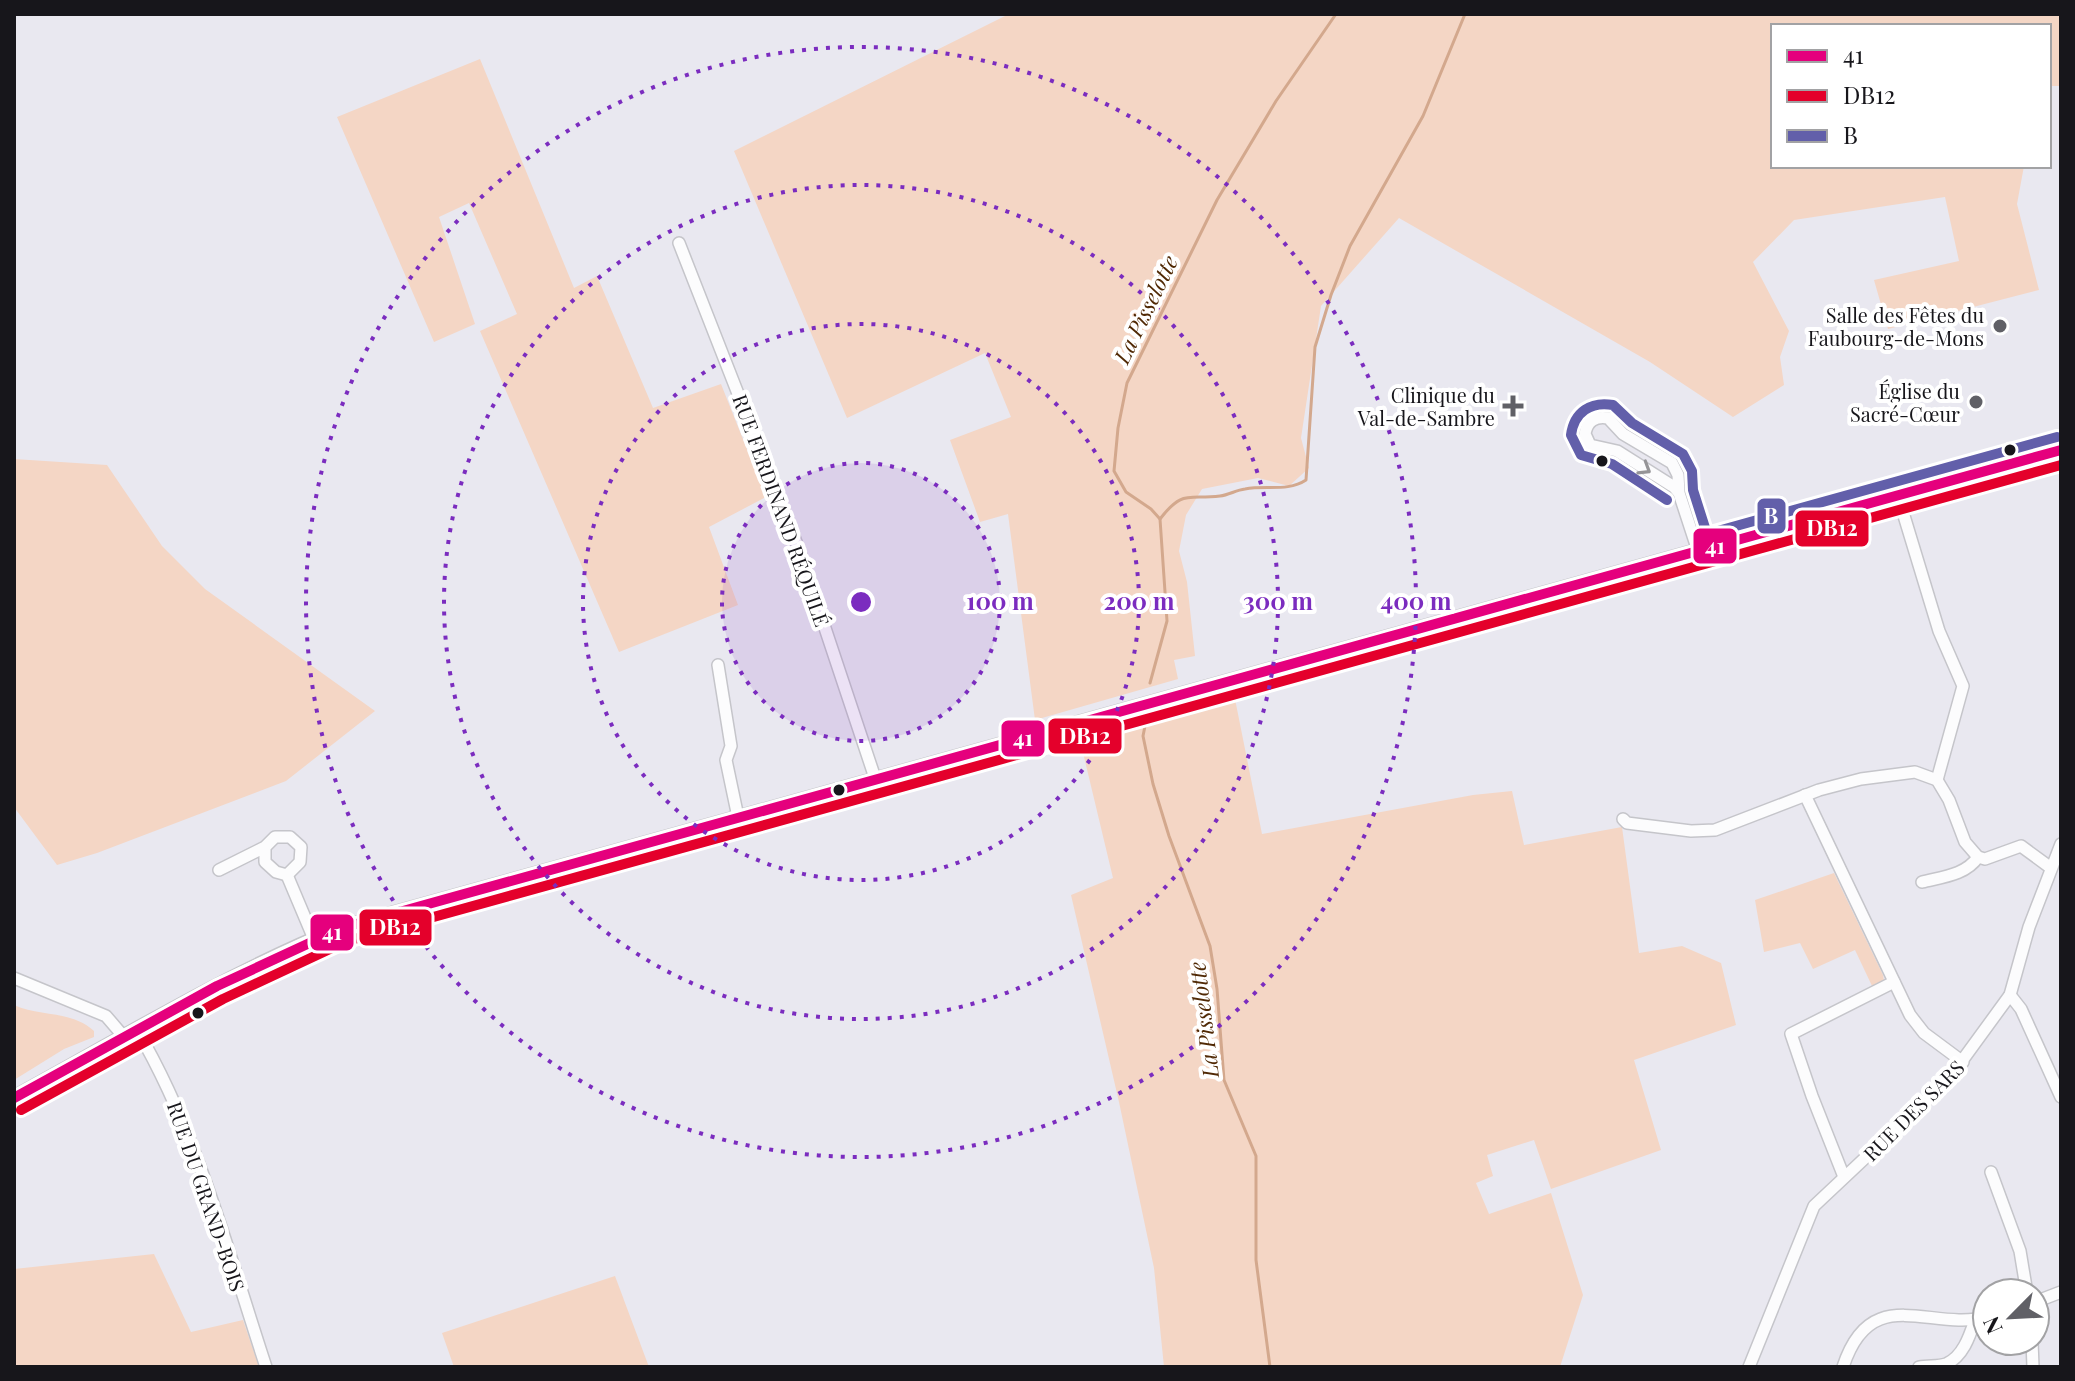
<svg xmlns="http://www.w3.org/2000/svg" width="2075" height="1381" font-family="'Playfair Display',serif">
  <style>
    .green { fill: #f4d6c5 }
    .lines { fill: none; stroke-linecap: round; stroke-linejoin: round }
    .stream { stroke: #d3a88d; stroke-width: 3 }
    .minor-casing { stroke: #c5c5ca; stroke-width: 14 }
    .major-casing { stroke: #c5c5ca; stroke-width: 17 }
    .minor { stroke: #fcfcfd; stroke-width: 11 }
    .major { stroke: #fcfcfd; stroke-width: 14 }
    .bus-1-casing { stroke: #fff; stroke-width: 16 }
    .bus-2-casing { stroke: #fff; stroke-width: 16 }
    .bus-3-casing { stroke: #fff; stroke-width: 16 }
    .bus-1 { stroke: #e5007d; stroke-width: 10 }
    .bus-2 { stroke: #e4002b; stroke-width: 10 }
    .bus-3 { stroke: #625faa; stroke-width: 10 }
    .oneway { stroke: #959497 }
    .ring { fill: none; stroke: #7b2cbf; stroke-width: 4; stroke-dasharray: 4 8 }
    .poi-dot { fill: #606066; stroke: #fff; stroke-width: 3 }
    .bus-dot { fill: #17161b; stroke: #fff; stroke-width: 3 }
    .labels { text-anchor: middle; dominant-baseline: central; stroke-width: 8; stroke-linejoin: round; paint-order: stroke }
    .poi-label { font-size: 20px; fill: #17161b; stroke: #fff; text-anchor: end }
    .street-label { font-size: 20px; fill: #17161b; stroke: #fff }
    .water-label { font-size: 22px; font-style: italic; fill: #502905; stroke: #fff }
    .centre { fill: #7b2cbf; stroke: #fff; stroke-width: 4 }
    .ring-label { font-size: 24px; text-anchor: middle; font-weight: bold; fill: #7b2cbf; stroke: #fff; stroke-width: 8; stroke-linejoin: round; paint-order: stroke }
    .line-badge { stroke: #fff; stroke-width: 3 }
    .badge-label { font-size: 22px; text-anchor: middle; font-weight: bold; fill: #fff }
  </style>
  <rect width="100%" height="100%" fill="#e9e8f0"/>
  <g class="green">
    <polygon points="1009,14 2061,14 2061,86 2049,86 2049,26 1773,26 1773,166 2024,166 2017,204 2039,290 1888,329 1874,280 1959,261 1945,197 1794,220 1753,262 1789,331 1780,357 1784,385 1733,417 1650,362 1399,218 1321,306 1301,438 1309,468 1289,486 1258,478 1202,489 1186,515 1179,551 1187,582 1195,656 1174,660 1178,679 1035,720 1008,514 980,522 950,440 1011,417 985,353 847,418 734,151"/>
    <polygon points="480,59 574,288 597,276 653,408 721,384 766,497 709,527 738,605 619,652 480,331 517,314 469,203 439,217 475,324 434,342 337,117"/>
    <polygon points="14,459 107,465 162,546 205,589 375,711 286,781 97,853 57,865 14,807"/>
    <polygon points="1235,699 1262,834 1473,795 1512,791 1524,845 1622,827 1639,953 1682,946 1721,963 1736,1025 1634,1060 1661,1150 1551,1189 1534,1140 1487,1155 1493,1176 1476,1183 1489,1214 1551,1193 1583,1295 1560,1367 1164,1367 1154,1268 1119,1102 1071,895 1113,878 1080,740"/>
    <polygon points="1834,873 1883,975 1884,981 1873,988 1855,950 1813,969 1800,943 1764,952 1755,900"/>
    <path d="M14 1005C40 1017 71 1010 94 1031V1037L64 1049 14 1080Z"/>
    <polygon points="154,1254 191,1332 243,1320 259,1367 14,1367 14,1269"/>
    <polygon points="615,1276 649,1367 454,1367 442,1333"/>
  </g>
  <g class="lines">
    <g class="stream">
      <path d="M1160 519C1183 489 1188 500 1220 496 1229 495 1236 490 1245 489 1266 485 1288 492 1306 480L1315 347 1331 295 1350 246 1423 116 1465 14"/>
      <polyline points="1150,683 1167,621 1160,519 1151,509 1126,492 1114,471 1118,428 1127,383 1217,200 1276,101 1336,14"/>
      <polyline points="1146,721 1143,736 1153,784 1169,836 1210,946 1217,989 1224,1080 1256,1156 1256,1260 1270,1367"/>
    </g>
    <defs>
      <g id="minor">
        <polyline points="679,243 798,547 876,781"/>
        <path d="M1679 493 1674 487 1617 451 1590 445 1585 434C1587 421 1595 416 1608 418L1623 434 1672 463 1678 475 1679 493 1698 551"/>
        <polyline points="1898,496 1939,631 1963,686 1937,780"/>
        <polyline points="718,665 731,746 726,760 738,817"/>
        <polyline points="1805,795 1910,1015 1924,1033 1963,1062"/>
        <polyline points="1623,819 1627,823 1691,831 1715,830 1819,790 1861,779 1915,772 1937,780 1949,800 1965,842 1978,857 1985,859 2021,846 2051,868"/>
        <polyline points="219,870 265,847 275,837 290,837 301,847 300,862 287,875 276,872 265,862 265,847"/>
        <polyline points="287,875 314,939"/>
        <path d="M1922 882C1942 877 1966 875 1978 857"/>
        <polyline points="14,978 106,1016 124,1037"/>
        <polyline points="2010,995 2021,1009 2061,1097"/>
        <path d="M137 1030C197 1132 229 1255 266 1367"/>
        <polyline points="1991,1172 2020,1251 2027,1293"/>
        <polyline points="1844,1177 1812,1096 1791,1034 1894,982"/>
        <polyline points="2035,1302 2061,1292"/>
        <polyline points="2032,1341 2033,1367"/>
        <polyline points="1749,1367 1814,1206 1948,1080 2010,995 2029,927 2061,844"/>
        <path d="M1843 1367C1871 1281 1930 1332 1987 1317"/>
        <path d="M1919 1367C1928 1365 1938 1367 1946 1364 1963 1357 1970 1335 1975 1320"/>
      </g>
      <path id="major" d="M14 1098C122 1039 228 974 342 928L2061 450"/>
    </defs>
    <use href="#minor" class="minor-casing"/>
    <use href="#major" class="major-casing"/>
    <use href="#minor" class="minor"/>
    <use href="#major" class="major"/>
    <defs>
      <polyline id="bus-1" points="14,1098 217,986 342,928 2061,450"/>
      <polyline id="bus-2" points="21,1110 223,999 347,941 2061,465"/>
      <path id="bus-3" d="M1667 500 1612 464 1581 455 1571 435C1574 412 1591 401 1613 405L1632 423 1683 454 1692 471 1693 490 1707 534 2057 437"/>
    </defs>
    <use href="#bus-1" class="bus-1-casing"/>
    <use href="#bus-2" class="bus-2-casing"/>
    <use href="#bus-3" class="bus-3-casing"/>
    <use href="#bus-1" class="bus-1"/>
    <use href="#bus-2" class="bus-2"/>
    <use href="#bus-3" class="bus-3"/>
  </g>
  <defs><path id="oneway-chevron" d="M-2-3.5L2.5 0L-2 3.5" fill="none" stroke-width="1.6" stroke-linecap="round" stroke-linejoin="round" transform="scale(2)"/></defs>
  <use class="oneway" href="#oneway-chevron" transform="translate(1645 469) rotate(32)"/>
  <circle cx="861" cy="602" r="139" fill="#7b2cbf" fill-opacity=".12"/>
  <g class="ring">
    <circle cx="861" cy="602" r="139"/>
    <circle cx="861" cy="602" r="278"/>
    <circle cx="861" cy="602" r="417"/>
    <circle cx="861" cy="602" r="555"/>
  </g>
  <g class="poi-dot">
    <circle cx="2000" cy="326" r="8"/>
    <circle cx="1976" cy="402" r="8"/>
    <path d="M1509 394h8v8h8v8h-8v8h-8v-8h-8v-8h8z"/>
  </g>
  <g class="bus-dot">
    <circle cx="2010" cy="450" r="7"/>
    <circle cx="1602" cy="461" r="7"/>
    <circle cx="839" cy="790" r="7"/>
    <circle cx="198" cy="1013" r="7"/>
  </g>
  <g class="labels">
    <g class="poi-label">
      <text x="1984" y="314">Salle des Fêtes du<tspan x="1984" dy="23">Faubourg-de-Mons</tspan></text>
      <text x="1960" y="390">Église du<tspan x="1960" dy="23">Sacré-Cœur</tspan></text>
      <text x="1495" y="394">Clinique du<tspan x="1495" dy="23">Val-de-Sambre</tspan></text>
    </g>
    <g class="street-label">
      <text transform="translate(782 510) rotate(70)">RUE FERDINAND RÉQUILÉ</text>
      <text transform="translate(1913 1110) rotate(-45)">RUE DES SARS</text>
      <text transform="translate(207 1196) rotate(71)">RUE DU GRAND-BOIS</text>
    </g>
    <g class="water-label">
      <text transform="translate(1145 309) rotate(-64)">La Pisselotte</text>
      <text transform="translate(1203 1020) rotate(-97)">La Pisselotte</text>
    </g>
  </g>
  <circle cx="861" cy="602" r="12" class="centre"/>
  <g class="ring-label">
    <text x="1000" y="610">100 m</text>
    <text x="1139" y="610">200 m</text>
    <text x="1278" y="610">300 m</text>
    <text x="1416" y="610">400 m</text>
  </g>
  <g class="line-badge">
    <rect x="1756" y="497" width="31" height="38" rx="8" fill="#625faa"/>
    <rect x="1794" y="509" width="76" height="39" rx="8" fill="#e4002b"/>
    <rect x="1692" y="527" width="46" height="38" rx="8" fill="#e5007d"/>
    <rect x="1047" y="717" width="76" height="38" rx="8" fill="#e4002b"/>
    <rect x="1000" y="719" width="46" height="39" rx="8" fill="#e5007d"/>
    <rect x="358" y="908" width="75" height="39" rx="8" fill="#e4002b"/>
    <rect x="309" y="913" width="46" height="39" rx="8" fill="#e5007d"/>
  </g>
  <g class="badge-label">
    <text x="1771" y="524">B</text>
    <text x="1832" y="536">DB12</text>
    <text x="1715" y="554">41</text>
    <text x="1085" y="744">DB12</text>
    <text x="1023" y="746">41</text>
    <text x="395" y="935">DB12</text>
    <text x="332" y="940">41</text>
  </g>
  <rect width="2075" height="1381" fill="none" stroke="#17161b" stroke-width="32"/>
  <rect x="1771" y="24" width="280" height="144" fill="#ffffff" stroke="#a2a2a4" stroke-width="2"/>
  <rect x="1787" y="50" width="40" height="12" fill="#e5007d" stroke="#a2a2a4" stroke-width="2"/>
  <text x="1843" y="64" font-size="24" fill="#17161b">41</text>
  <rect x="1787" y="90" width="40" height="12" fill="#e4002b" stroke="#a2a2a4" stroke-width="2"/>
  <text x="1843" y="104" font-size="24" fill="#17161b">DB12</text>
  <rect x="1787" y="130" width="40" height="12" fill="#625faa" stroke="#a2a2a4" stroke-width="2"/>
  <text x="1843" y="144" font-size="24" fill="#17161b">B</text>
  <g transform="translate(2011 1317) rotate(246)"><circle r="38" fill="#ffffff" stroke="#a2a2a4" stroke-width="2"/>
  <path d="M0-6L14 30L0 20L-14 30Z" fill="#606066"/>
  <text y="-12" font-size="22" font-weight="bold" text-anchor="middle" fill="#17161b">N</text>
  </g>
</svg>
